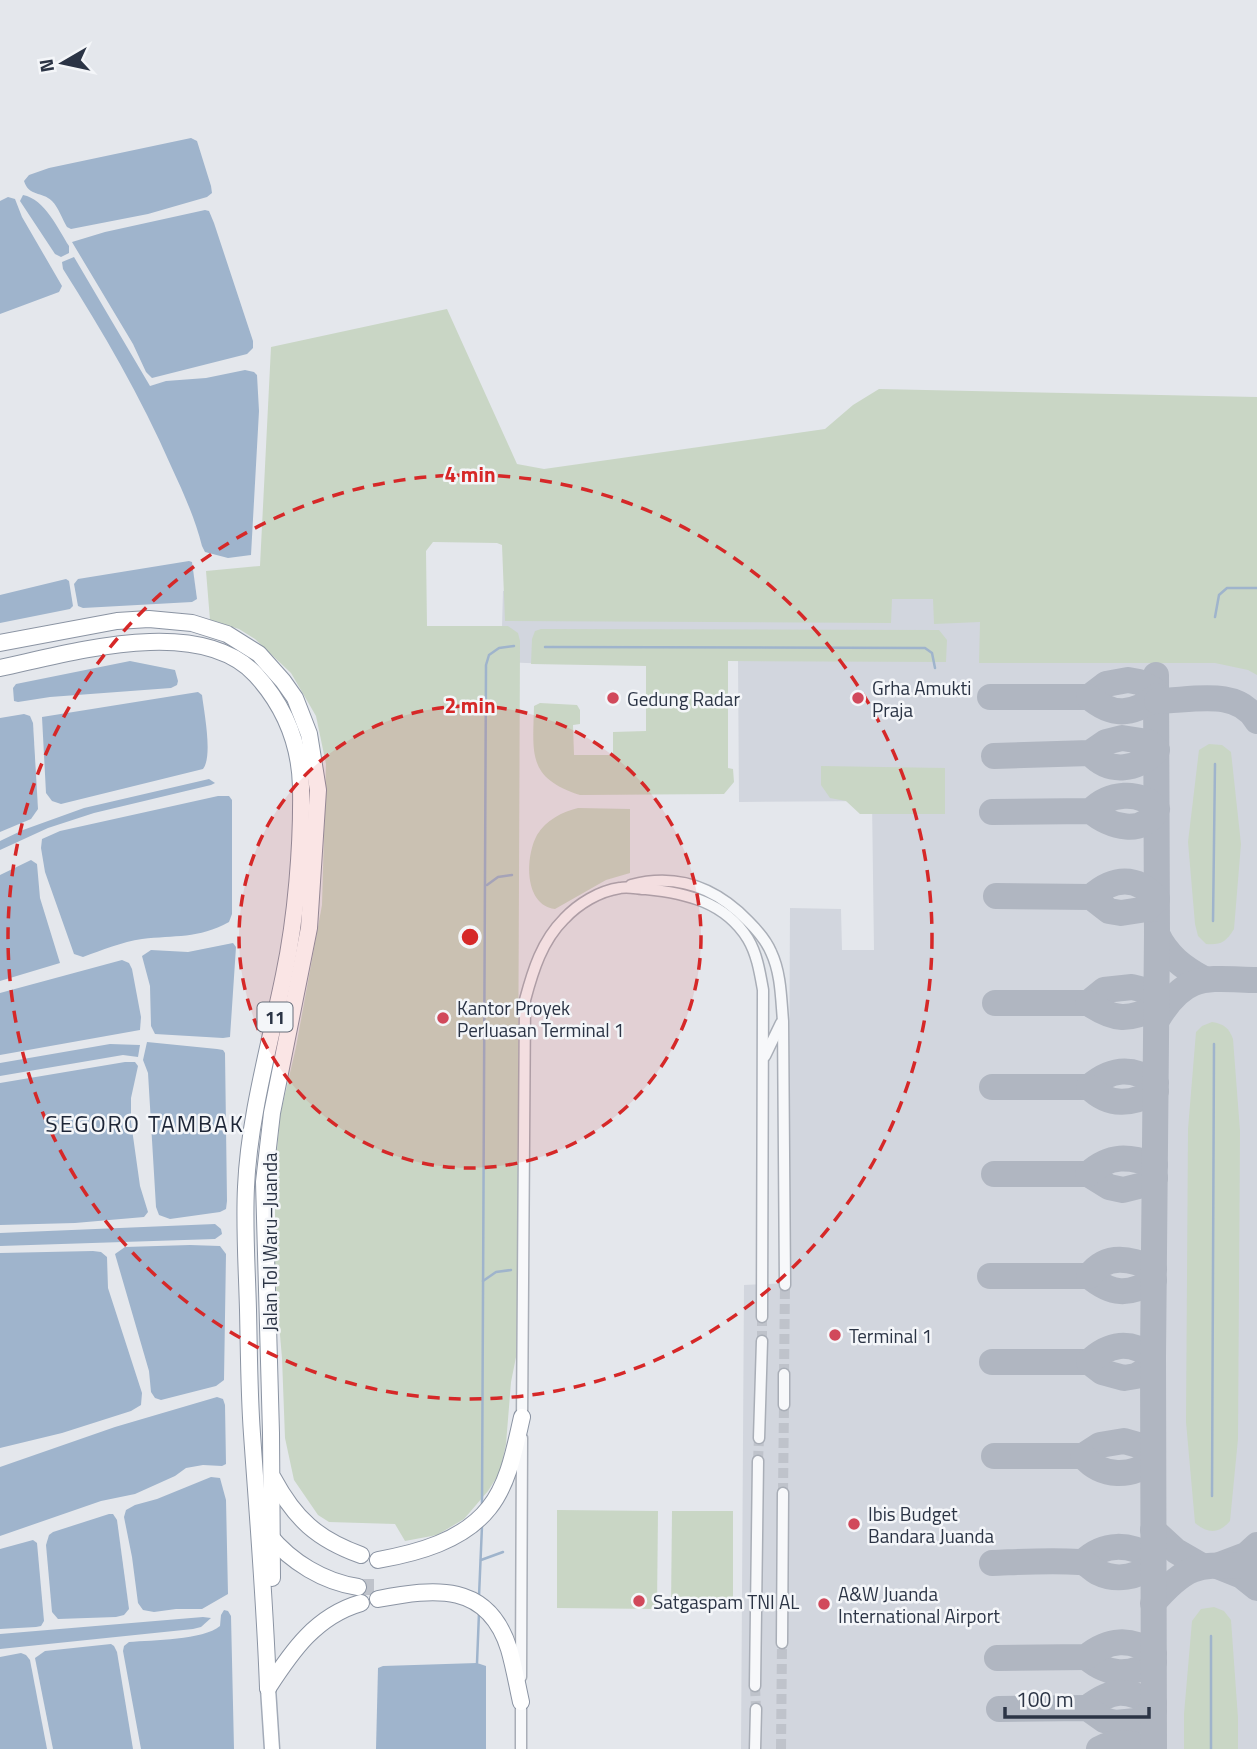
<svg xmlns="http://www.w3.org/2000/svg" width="1257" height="1749" font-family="'Titillium Web',sans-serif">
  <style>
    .built { fill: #d2d6de }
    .green { fill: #c9d6c5 }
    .water { fill: #9fb4cc }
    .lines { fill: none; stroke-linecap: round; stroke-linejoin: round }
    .stream { stroke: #9fb4cc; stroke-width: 2.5 }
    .taxiway { stroke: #b0b6c1; stroke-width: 26 }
    .minor-tunnel { stroke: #bfc3cb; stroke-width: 10; stroke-dasharray: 10 5; stroke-linecap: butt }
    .highway-tunnel { stroke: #bfc3cb; stroke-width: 16; stroke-dasharray: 16 8; stroke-linecap: butt }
    .minor-casing { stroke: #a9aeb7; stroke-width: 13 }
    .major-casing { stroke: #a3abb8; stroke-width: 17 }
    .highway-casing { stroke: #8b94a3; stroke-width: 18 }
    .minor { stroke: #f7f8fa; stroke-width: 10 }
    .major { stroke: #fff; stroke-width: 14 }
    .highway { stroke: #fff; stroke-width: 16 }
    .ring { fill: none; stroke: #d62828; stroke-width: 3.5; stroke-dasharray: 12 9 }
    .poi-dot { fill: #d1495b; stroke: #f4f6f9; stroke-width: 2.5 }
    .labels { text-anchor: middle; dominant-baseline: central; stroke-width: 5; stroke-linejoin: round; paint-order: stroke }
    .shield { fill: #f4f6f9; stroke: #676e7b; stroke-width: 2 }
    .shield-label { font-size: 18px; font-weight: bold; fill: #2b3445 }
    .poi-label { font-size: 19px; fill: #2b3445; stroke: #f4f6f9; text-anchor: start }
    .street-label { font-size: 19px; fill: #2b3445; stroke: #f4f6f9 }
    .quarter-label { font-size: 23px; letter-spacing: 2px; fill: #1d2536; stroke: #f4f6f9 }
    .centre { fill: #d62828; stroke: #f4f6f9; stroke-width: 3.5 }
    .ring-label { font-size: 21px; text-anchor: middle; font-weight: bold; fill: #d62828; stroke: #f4f6f9; stroke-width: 5; stroke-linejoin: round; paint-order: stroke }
  </style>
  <rect width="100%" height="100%" fill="#e4e7ec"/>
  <polygon class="built" points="1257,506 1257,1749 741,1749 744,1285 788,1283 790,908 841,909 842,950 874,950 872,801 739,802 738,660 552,664 501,662 503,591"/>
  <g class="green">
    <polygon points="447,309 517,464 544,469 825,429 853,405 879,389 1257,397 1257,675 1248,670 1215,663 979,663 980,622 934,624 933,599 892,599 891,623 505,621 502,545 497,543 433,542 426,551 427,626 508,626 518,633 520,641 517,1352 511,1382 506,1444 500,1472 488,1491 464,1519 437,1535 405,1541 395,1524 329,1522 318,1515 294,1480 285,1438 282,1358 275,1277 275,1172 280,1116 296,1047 322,905 326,764 316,716 291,673 255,639 239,629 210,620 206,571 260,566 271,347"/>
    <path d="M541 629 939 630 947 640 946 662 728 661V768L733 769 734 782 724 794 580 795C527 778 533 754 534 706L540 703 577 705 580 710V724L573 725 574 755H613V732L646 731V666L531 664 532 639 535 631Z"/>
    <path d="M1209 744 1222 745 1231 752 1241 844 1234 929C1226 942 1221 945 1206 944L1198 936 1195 924 1188 842 1199 750Z"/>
    <polygon points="821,766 945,768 945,814 860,814 846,801 830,798 821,785"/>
    <path d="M578 808 630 809V873L606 880 555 909C524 905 525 857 537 835 546 820 562 812 578 808Z"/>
    <path d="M1212 1022C1224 1024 1229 1028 1233 1039L1240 1131 1238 1439 1230 1521C1219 1534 1208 1534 1195 1523L1186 1422 1188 1129 1196 1032 1202 1026Z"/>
    <polygon points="557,1510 658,1511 657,1609 557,1608"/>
    <polygon points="672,1511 733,1511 733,1609 671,1609"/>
    <polygon points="1214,1607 1224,1611 1231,1620 1238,1718 1238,1749 1184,1749 1184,1714 1192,1621 1201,1609"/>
  </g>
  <g class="water">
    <path d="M191 138 197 141 211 186 212 193 207 197 148 214 71 229 67 227C62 219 59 208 52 201 42 191 29 197 24 181L29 175 49 168Z"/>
    <path d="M23 195C45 199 58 229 69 246V253L61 257 55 254 20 201Z"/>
    <polygon points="8,197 15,199 22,217 62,286 59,292 0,314 0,201"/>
    <polygon points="205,210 209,211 214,223 253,341 253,348 247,354 152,378 146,372 133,344 72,242 105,232"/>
    <path d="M74 257 150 386 166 381 206 378 245 370 254 372 257 375 259 411 251 555 228 558 205 552 202 546C195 518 183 492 171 466 141 397 103 332 63 269L62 262Z"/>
    <polygon points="189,561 192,562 197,599 192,602 83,608 78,606 74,584 78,579"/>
    <polygon points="66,579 69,581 73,606 70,609 0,623 0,595"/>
    <polygon points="130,661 175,670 178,681 177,685 171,688 50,697 18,702 14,701 13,688 16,684"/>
    <path d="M198 692 202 695C204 712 213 756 203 769L61 804 52 801 46 793 42 717Z"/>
    <polygon points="24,714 30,716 33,723 38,809 31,819 0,832 0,718"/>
    <polygon points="209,779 215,783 211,785 94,813 48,828 0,850 0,841 23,830 84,808"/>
    <path d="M218 796H229L232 800V914L229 922C198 939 175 935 142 939 122 942 102 950 83 957L74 954 45 872 41 848 42 839 60 831Z"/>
    <polygon points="31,860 37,864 40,898 60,963 0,981 0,875"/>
    <polygon points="233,943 236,947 230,1037 223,1038 155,1034 151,1026 150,986 142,956 151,950 188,952"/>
    <polygon points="122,960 129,963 132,969 141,1017 140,1030 0,1055 0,993"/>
    <polygon points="147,1042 217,1049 223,1050 225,1053 227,1201 226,1209 220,1212 170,1219 159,1215 156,1207 148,1073 143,1060"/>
    <polygon points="110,1044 140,1045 138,1057 123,1055 0,1076 0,1063"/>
    <polygon points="125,1062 135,1062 138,1066 131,1098 131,1122 140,1186 148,1212 144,1217 75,1223 0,1225 0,1083"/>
    <polygon points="215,1224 221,1229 222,1234 215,1239 0,1246 0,1233"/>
    <polygon points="190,1245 220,1246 226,1254 224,1380 216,1386 161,1400 155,1398 151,1392 149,1371 115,1254 125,1247"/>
    <polygon points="93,1251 101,1252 107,1257 108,1288 142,1393 141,1405 131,1411 62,1433 0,1448 0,1253"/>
    <polygon points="217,1397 223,1399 225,1405 226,1464 222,1466 203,1465 186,1468 175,1476 135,1494 101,1501 0,1536 0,1467 115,1427"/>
    <polygon points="211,1477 220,1478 226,1500 228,1594 202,1609 176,1609 154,1612 143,1610 138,1603 132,1557 124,1517 126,1510 135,1505 157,1499"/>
    <polygon points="109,1514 113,1514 117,1520 129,1609 124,1615 116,1617 58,1619 52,1612 46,1545 49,1535 53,1532"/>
    <polygon points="33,1540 37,1543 44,1621 41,1626 36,1627 0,1629 0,1549"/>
    <path d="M224 1610 228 1611 231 1616 234 1749H141L123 1651 124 1646 129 1642C153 1640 203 1640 220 1626L221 1615Z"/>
    <polygon points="203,1617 211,1618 201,1627 193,1629 0,1649 0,1634"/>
    <polygon points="111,1644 114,1646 117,1652 133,1749 53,1749 35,1658 45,1651"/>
    <polygon points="21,1653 26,1655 30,1660 47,1749 0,1749 0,1657"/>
    <polygon points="477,1663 486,1666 486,1749 376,1749 378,1668 383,1666"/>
  </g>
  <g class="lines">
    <g class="stream">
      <polyline points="1215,617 1219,595 1227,588 1257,588"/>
      <polyline points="545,647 925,648 932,653 935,668"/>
      <polyline points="487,885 498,877 512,875"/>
      <polyline points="1213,921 1215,764"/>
      <polyline points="483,1281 496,1272 511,1270"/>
      <polyline points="1212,1496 1214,1044"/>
      <polyline points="482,1505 486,665 489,655 499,648 514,646"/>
      <polyline points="481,1560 503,1552"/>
      <polyline points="479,1596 482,1526"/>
      <polyline points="477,1663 479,1613"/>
      <polyline points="1211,1749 1211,1636"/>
    </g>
    <g class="taxiway">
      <path d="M1156 675 1157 934C1167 956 1184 968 1204 979"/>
      <polyline points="990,697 1089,697 1106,684 1128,680 1139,682 1156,691"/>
      <path d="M1089 697C1112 717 1134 715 1157 696"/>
      <path d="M1157 701C1190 701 1238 687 1257 721"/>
      <path d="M994 756 1090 753 1106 742 1122 738 1148 742 1157 750C1138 770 1110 775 1090 753"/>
      <path d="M992 812 1091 811C1108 793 1140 789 1157 809 1145 837 1109 827 1091 811"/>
      <path d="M996 896 1091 897 1109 911 1121 913 1147 909 1157 899C1137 875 1113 877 1091 897"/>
      <polyline points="995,1003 1088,1003 1104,990 1132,987 1144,990 1157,1000"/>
      <path d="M1088 1003C1115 1021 1128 1021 1157 1007"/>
      <path d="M1157 1020C1186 971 1207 979 1257 980"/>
      <path d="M992 1087H1089C1111 1068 1132 1066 1156 1083"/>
      <path d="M1089 1087C1109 1107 1132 1105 1156 1091"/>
      <polyline points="994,1174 1088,1174 1109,1187 1123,1190 1143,1185 1155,1178"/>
      <path d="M1088 1174C1110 1154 1129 1156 1155 1165"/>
      <path d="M990 1276H1089C1111 1295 1129 1296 1154 1280"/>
      <path d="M1089 1276C1106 1253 1131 1258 1154 1269"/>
      <polyline points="992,1362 1089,1362 1102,1372 1124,1378 1136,1376 1153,1366"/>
      <path d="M1089 1362C1109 1343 1130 1340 1153 1357"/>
      <polyline points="994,1456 1083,1456 1100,1445 1124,1441 1145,1447 1153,1453"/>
      <path d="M1083 1456C1102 1478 1132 1478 1153 1460"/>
      <polyline points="1153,1530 1176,1551 1202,1566"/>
      <polyline points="1257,1545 1246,1555 1217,1566 1242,1576 1257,1588"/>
      <path d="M1083 1562C1104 1542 1129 1543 1153 1558"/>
      <path d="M992 1563C1020 1562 1050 1560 1079 1562 1087 1562 1091 1569 1097 1572 1117 1582 1137 1577 1153 1565"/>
      <path d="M1153 1603C1192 1558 1202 1566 1257 1566"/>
      <path d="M1086 1657C1108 1676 1129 1677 1154 1662"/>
      <path d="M997 1658 1086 1657C1108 1639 1131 1637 1154 1654"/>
      <path d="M1087 1708C1113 1688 1125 1689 1154 1703"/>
      <polyline points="999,1709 1087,1708 1104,1720 1115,1723 1136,1721 1154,1711"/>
      <path d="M1099 1749C1115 1740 1130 1742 1147 1749"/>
      <polyline points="1154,1749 1153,1357 1157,934"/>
    </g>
    <g class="minor-tunnel">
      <polyline points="762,1341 762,1317"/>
      <polyline points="784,1374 785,1285"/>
      <polyline points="758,1461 759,1438"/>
      <polyline points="783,1493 784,1405"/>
      <polyline points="755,1686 756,1709"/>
      <polyline points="781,1749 782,1643"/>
    </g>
    <polyline class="highway-tunnel" points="358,1587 377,1587"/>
    <defs>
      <g id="minor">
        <path d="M631 885C677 873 716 888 748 921 757 930 766 940 771 952 781 973 781 998 783 1021L785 1285"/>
        <polyline points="765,1056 781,1023"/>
        <polyline points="784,1405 784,1374"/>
        <path d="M522 1421 525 1000C533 970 542 941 564 919 578 904 599 891 620 888 628 886 638 889 646 889 686 893 725 902 748 939 757 954 760 973 763 990L762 1317"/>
        <polyline points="759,1438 762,1341"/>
        <polyline points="782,1643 783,1493"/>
        <polyline points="521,1677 522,1438"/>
        <polyline points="755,1686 758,1461"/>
        <polyline points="521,1749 521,1697"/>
        <polyline points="755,1749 756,1709"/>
      </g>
      <polyline id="major" points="268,1688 272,1749"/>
      <g id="highway">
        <polyline points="0,643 117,621 149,619 192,623 227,634 259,654 283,681 295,698 309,734 318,790 309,928 272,1113 264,1182 271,1433 272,1578"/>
        <path d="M0 668C71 653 199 614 256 675 285 707 300 744 301 787 302 846 296 918 284 975 270 1044 249 1117 246 1187 244 1228 247 1269 248 1310 249 1352 249 1393 252 1434 258 1519 265 1603 268 1688"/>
        <path d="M273 1478C295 1519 317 1539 361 1555"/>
        <path d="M269 1535C291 1562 324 1582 358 1587"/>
        <path d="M378 1560C417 1553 463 1541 489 1508 509 1483 515 1447 522 1417"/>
        <path d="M378 1599C435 1588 488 1582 509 1649 514 1666 517 1684 521 1702"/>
        <path d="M268 1688C292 1651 316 1616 361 1603"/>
      </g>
    </defs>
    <use href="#minor" class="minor-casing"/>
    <use href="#major" class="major-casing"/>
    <use href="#highway" class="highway-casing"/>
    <use href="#minor" class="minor"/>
    <use href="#major" class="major"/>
    <use href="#highway" class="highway"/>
  </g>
  <circle cx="470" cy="937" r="231" fill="#d62828" fill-opacity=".12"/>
  <g class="ring">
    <circle cx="470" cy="937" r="231"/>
    <circle cx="470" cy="937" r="462"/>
  </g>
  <g class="poi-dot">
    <circle cx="613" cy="698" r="7"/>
    <circle cx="858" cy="698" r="7"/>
    <circle cx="443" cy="1018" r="7"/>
    <circle cx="835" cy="1335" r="7"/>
    <circle cx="854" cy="1524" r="7"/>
    <circle cx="639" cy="1601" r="7"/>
    <circle cx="824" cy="1604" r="7"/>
  </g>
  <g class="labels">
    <rect class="shield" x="257.5" y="1002.5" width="35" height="29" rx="5"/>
    <g class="shield-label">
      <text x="275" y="1017">11</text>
    </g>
    <g class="poi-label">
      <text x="872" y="687">Grha Amukti<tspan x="872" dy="22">Praja</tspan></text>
      <text x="627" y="698">Gedung Radar</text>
      <text x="457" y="1007">Kantor Proyek<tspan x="457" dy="22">Perluasan Terminal 1</tspan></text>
      <text x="849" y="1335">Terminal 1</text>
      <text x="868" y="1513">Ibis Budget<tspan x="868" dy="22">Bandara Juanda</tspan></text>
      <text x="838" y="1593">A&amp;W Juanda<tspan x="838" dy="22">International Airport</tspan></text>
      <text x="653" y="1601">Satgaspam TNI AL</text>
    </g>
    <g class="street-label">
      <text transform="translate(269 1242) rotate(-90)">Jalan Tol Waru–Juanda</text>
    </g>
    <g class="quarter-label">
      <text x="145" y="1123">SEGORO TAMBAK</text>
    </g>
  </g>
  <circle cx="470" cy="937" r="10" class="centre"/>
  <g class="ring-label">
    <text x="470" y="482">4 min</text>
    <text x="470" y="713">2 min</text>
  </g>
  <g transform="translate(63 63) rotate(261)" stroke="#f4f6f9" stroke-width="5" paint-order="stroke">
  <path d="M0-5L12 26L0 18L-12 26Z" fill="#2b3445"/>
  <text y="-10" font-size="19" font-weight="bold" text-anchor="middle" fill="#2b3445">N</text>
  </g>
  <path d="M1005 1707v10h144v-10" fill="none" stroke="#2b3445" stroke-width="3.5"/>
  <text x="1016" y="1707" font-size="21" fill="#2b3445" stroke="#f4f6f9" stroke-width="5" paint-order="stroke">100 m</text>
</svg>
